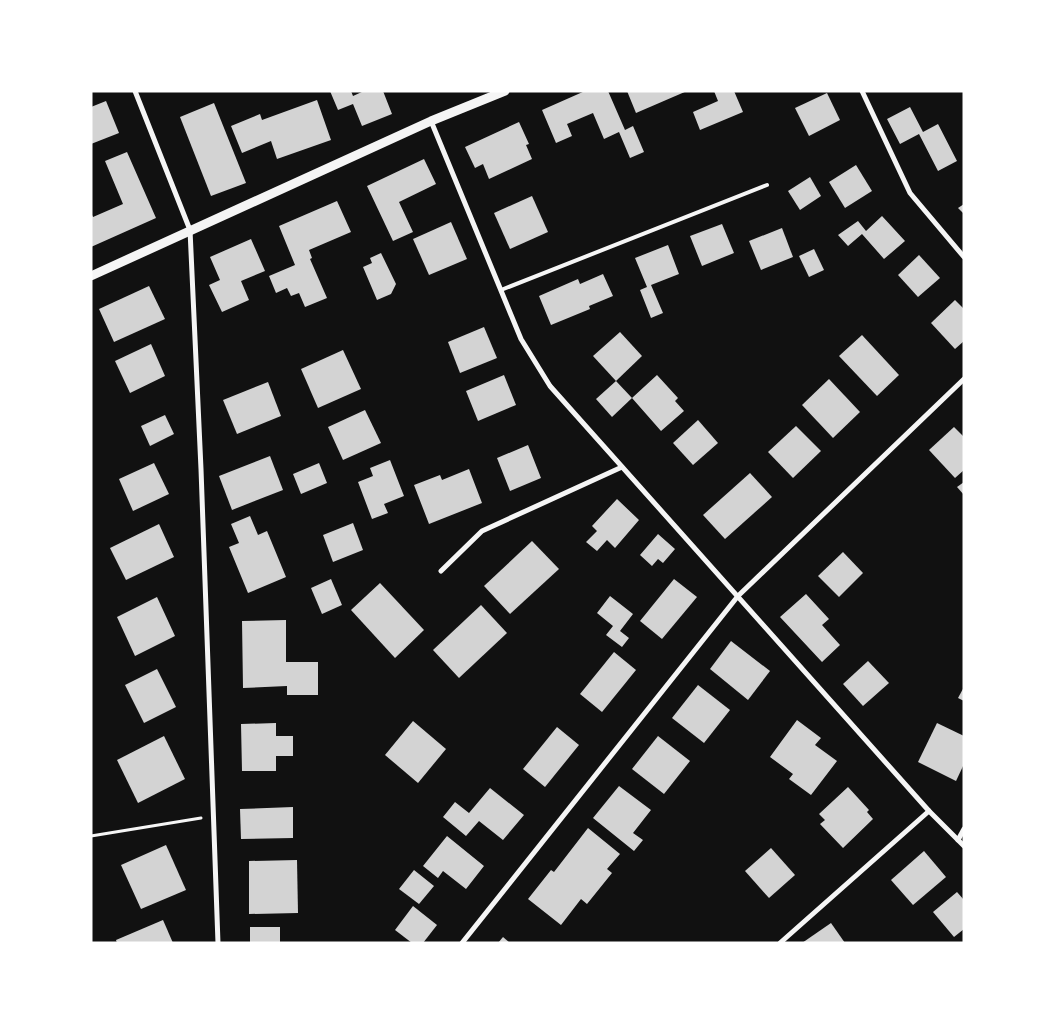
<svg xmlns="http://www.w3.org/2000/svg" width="1055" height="1034" font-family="Cabin,sans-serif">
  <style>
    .building { fill: #d3d3d3 }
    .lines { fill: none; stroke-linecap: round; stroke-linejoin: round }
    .path { stroke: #f5f5f5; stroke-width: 3 }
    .service { stroke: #f5f5f5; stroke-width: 4 }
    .minor { stroke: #f5f5f5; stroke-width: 5 }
    .tertiary { stroke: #f5f5f5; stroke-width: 9 }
  </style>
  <rect width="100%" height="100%" fill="#111"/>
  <g class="building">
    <polygon points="330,91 351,91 353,96 364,91 383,91 392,114 362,126 353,104 338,110"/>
    <polygon points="585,91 608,91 625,130 633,126 644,152 630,158 619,132 604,139 593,113 567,124 572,136 556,143 542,110"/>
    <polygon points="627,91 687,91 636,113"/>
    <polygon points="714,91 734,91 743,112 700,130 693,112 718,101"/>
    <polygon points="827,93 840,120 809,136 795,108"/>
    <polygon points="317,100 331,140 277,159 271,141 242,153 231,126 260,114 262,120"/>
    <polygon points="106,101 119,133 91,144 91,107"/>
    <polygon points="214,103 246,183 211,196 180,117"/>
    <polygon points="910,107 923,132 938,124 957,161 938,171 919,134 900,144 887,119"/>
    <polygon points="519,122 529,144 526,145 532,159 489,179 483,164 475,168 465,147"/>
    <polygon points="127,152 156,218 91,247 91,213 93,217 123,204 105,161"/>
    <polygon points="424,159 436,184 399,202 413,232 393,241 367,186"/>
    <polygon points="856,165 872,191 845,208 829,182"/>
    <polygon points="810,177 821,196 800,210 788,191"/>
    <polygon points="532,196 548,232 510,249 494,213"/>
    <polygon points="337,201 351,232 309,250 312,258 310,259 327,298 305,307 299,293 291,296 287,288 276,293 269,276 295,265 279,226"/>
    <polygon points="964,204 964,214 958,208"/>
    <polygon points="882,216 905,241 884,259 862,234 848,246 838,235 858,221 866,231"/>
    <polygon points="451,222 467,259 429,275 413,239"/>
    <polygon points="722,224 734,253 702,266 690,236"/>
    <polygon points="782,228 793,257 761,270 749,241"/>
    <polygon points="251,239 265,271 241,281 249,300 222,312 209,285 220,280 210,257"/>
    <polygon points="668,245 679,274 651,285 663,313 651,318 640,290 647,287 635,258"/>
    <polygon points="814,249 824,270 809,277 799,256"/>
    <polygon points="381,253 396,284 391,294 377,300 363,267 372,263 370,258"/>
    <polygon points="919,255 940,278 918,297 898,275"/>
    <polygon points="603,274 613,296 589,306 590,309 551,325 539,296 578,279 580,284"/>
    <polygon points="149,286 165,319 114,342 99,309"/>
    <polygon points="955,300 964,309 964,341 955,349 931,323"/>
    <polygon points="484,327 497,358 460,373 448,342"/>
    <polygon points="620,332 642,356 616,381 593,356"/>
    <polygon points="862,335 899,375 877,396 839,356"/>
    <polygon points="151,344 165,376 130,393 115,361"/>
    <polygon points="343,350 361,389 318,408 301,369"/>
    <polygon points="504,375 516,405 478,421 466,391"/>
    <polygon points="657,375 678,398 675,401 684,411 661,431 632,398"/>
    <polygon points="829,379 860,412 833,438 802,405"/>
    <polygon points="616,381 632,398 612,417 596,399"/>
    <polygon points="268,382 281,416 237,434 223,400"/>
    <polygon points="365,410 381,443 343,460 328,427"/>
    <polygon points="165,415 174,434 150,446 141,426"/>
    <polygon points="698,420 718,443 693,465 673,443"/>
    <polygon points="796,426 821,451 793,478 768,452"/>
    <polygon points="954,427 964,437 964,470 955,478 929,450"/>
    <polygon points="528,445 541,478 510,491 497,458"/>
    <polygon points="270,456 283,490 232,510 219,476"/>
    <polygon points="390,460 404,496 384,504 388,513 372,519 358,482 373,476 370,468"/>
    <polygon points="154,463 169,494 133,511 119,479"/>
    <polygon points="319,463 327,483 301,494 293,474"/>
    <polygon points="469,469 482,503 429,524 414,485 440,475 442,480"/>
    <polygon points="750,473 772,497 725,539 703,515"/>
    <polygon points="964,482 964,495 957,487"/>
    <polygon points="617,499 639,520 615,548 607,540 597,551 586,542 597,531 592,526"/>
    <polygon points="250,516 258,535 267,531 286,577 248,593 229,547 239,543 231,524"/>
    <polygon points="353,523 363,550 333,562 323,535"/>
    <polygon points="159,524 174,557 126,580 110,548"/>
    <polygon points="658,534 675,549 663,563 658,559 652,566 640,555"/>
    <polygon points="532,541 559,569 510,614 484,586"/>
    <polygon points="843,552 863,573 839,597 818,576"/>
    <polygon points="331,579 342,605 322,614 311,588"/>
    <polygon points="674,579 697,597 662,639 640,621"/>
    <polygon points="380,583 424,630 395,658 351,610"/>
    <polygon points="806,594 829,619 822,625 840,645 822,662 780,617"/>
    <polygon points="610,596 633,614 620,631 629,638 622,647 606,635 613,626 597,613"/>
    <polygon points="157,597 175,636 135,656 117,617"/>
    <polygon points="481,605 507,633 459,678 433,650"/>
    <polygon points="286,620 286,662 318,662 318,695 287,695 287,686 243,688 242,621"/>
    <polygon points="731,641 770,671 748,700 710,669"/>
    <polygon points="614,652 636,670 602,712 580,694"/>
    <polygon points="868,661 889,683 863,706 843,684"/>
    <polygon points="157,669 176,707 144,723 125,685"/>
    <polygon points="698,685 730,710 704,743 672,718"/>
    <polygon points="964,687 964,701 958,698"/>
    <polygon points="797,720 821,738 815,745 837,761 811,795 789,779 793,774 770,757"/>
    <polygon points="413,721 446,749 418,783 385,755"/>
    <polygon points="276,723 276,736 293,736 293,756 276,756 276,771 242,771 241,724"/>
    <polygon points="937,723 964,736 964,764 956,781 918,762"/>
    <polygon points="557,727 579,745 545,787 523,769"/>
    <polygon points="164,736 185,779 138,803 117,760"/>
    <polygon points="658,736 690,761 664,794 632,769"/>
    <polygon points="619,786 651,810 633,833 643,840 634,851 593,818"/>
    <polygon points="848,787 869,810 867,812 873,819 843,848 820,824 825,820 819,814"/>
    <polygon points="490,788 524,815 503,840 479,821 466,836 443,817 455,802 469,813"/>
    <polygon points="293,807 293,838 241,839 240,809"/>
    <polygon points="588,828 620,854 607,869 612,873 587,904 581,899 561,925 528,899 551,870 554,872"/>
    <polygon points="447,836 484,866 466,889 443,871 438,878 423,866"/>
    <polygon points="166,845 186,890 141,909 121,865"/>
    <polygon points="771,848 795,875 769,898 745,871"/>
    <polygon points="924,851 946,877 913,905 891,880"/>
    <polygon points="297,860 298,913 249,914 249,861"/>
    <polygon points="414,870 434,886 419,904 399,889"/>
    <polygon points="957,892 964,900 964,929 954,937 933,912"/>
    <polygon points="413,906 437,925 423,943 412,943 395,930"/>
    <polygon points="163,920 173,943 117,943 116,940"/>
    <polygon points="831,923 845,943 802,943"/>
    <rect x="250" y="927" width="30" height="16"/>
    <polygon points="503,937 510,943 498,943"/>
  </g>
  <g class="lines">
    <polyline class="path" points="91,836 201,818"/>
    <polyline class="service" points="501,290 767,185"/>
    <g class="minor">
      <polyline points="135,91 190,230 201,469 218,943"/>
      <polyline points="862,91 910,193 964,257"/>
      <polyline points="431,121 521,339 550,386 929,811 964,846"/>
      <polyline points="441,571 482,531 622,467"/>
      <polyline points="958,840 964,829"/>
      <polyline points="462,943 738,596 964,379"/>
      <polyline points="780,943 929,811"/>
    </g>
    <polyline class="tertiary" points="91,276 431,121 505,91"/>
  </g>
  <rect width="1055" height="1034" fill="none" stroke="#ffffff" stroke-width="185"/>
</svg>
